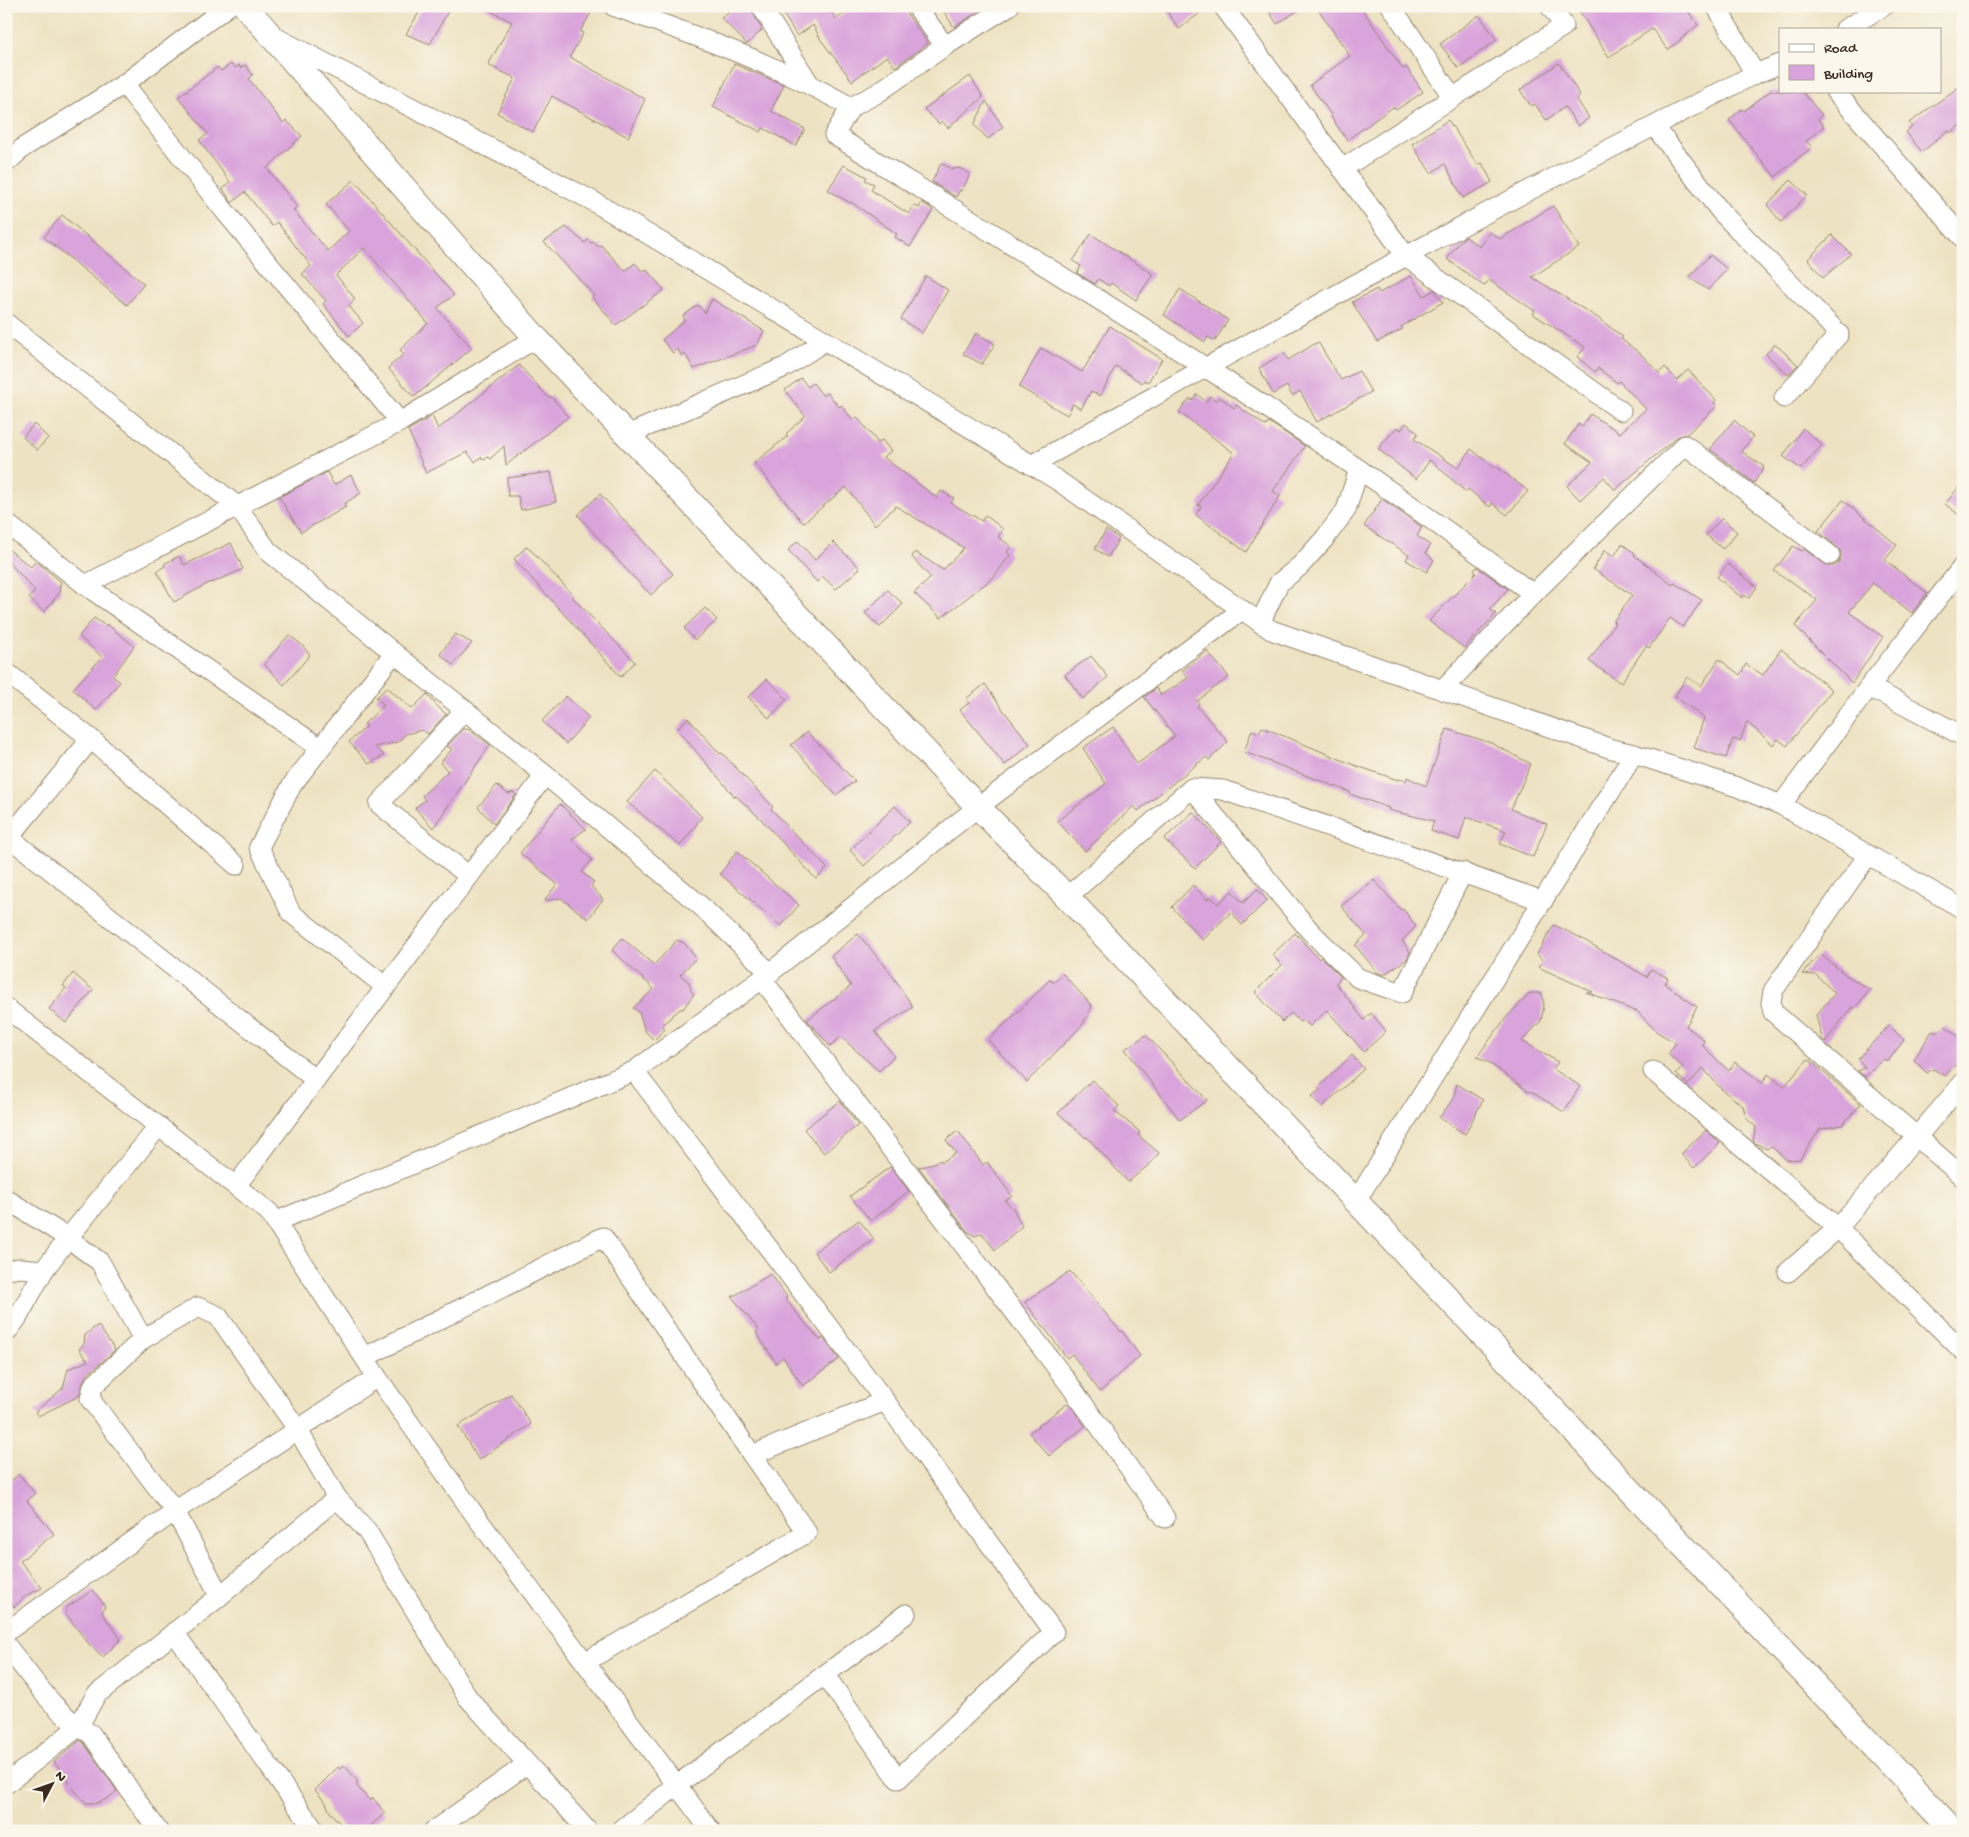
<svg xmlns="http://www.w3.org/2000/svg" width="1969" height="1837" font-family="'Gochi Hand',sans-serif">
  <style>
    .building { fill: #d9a3db }
    .lines { fill: none; stroke-linecap: round; stroke-linejoin: round }
    .minor-casing { stroke: #948670; stroke-width: 21 }
    .major-casing { stroke: #948670; stroke-width: 26 }
    .minor { stroke: #fff; stroke-width: 19 }
    .major { stroke: #fff; stroke-width: 24 }
  </style>
  <rect width="100%" height="100%" fill="#fbf7ec"/>
  <filter id="ink" filterUnits="userSpaceOnUse"><feTurbulence type="fractalNoise" baseFrequency=".02" numOctaves="2"/><feDisplacementMap in="SourceGraphic" scale="10" xChannelSelector="R" yChannelSelector="G"/><feConvolveMatrix kernelMatrix="1 2 1 2 8 2 1 2 1" color-interpolation-filters="sRGB"/></filter>
  <filter id="wash" filterUnits="userSpaceOnUse"><feTurbulence type="fractalNoise" baseFrequency=".0096" numOctaves="4" result="noise"/><feDisplacementMap in="SourceGraphic" scale="20" xChannelSelector="R" yChannelSelector="G"/><feGaussianBlur stdDeviation="1.12" result="paint"/><feColorMatrix in="noise" values="0 0 0 0 0 0 0 0 0 0 0 0 0 0 0 0 0 1.4 0 .05"/><feComposite in="paint" operator="in"/></filter>
  <g filter="url(#wash)">
    <rect width="100%" height="100%" fill="#ede2c1"/>
    <g id="blocks">
      <g class="building">
        <polygon points="423,6 451,6 430,44 406,34"/>
        <polygon points="481,6 574,6 591,13 580,32 583,33 570,57 645,99 628,137 552,96 533,132 497,113 515,78 488,65 512,22"/>
        <polygon points="739,6 750,6 762,30 747,44 721,18"/>
        <polygon points="778,6 827,6 836,19 856,6 901,6 928,43 895,67 887,56 852,81 821,40 813,25 797,36"/>
        <polygon points="940,6 987,6 954,27"/>
        <polygon points="1163,6 1209,6 1179,29"/>
        <polygon points="1276,6 1305,6 1277,24 1269,11"/>
        <polygon points="1316,6 1360,6 1403,69 1406,67 1423,92 1396,110 1393,107 1347,140 1331,117 1332,116 1310,85 1350,56"/>
        <polygon points="1576,6 1684,6 1698,25 1668,50 1652,29 1609,57"/>
        <polygon points="1479,15 1497,40 1458,68 1440,44"/>
        <polygon points="1559,63 1580,95 1577,100 1589,118 1578,126 1565,107 1546,120 1535,104 1531,106 1520,90"/>
        <polygon points="231,64 235,68 239,65 240,68 245,65 253,75 249,79 283,123 286,120 302,136 267,168 297,207 293,210 328,251 349,231 326,204 354,180 454,295 437,308 472,348 414,397 388,368 404,354 400,350 428,323 371,256 364,248 336,275 355,299 349,306 363,323 349,336 323,304 326,301 302,274 311,266 277,222 272,226 245,192 232,203 223,189 230,182 199,140 208,134 178,97 218,67 221,71"/>
        <polygon points="734,64 784,85 771,111 805,129 796,146 763,128 761,132 713,107"/>
        <polygon points="970,76 983,97 948,128 942,121 939,124 924,109"/>
        <polygon points="1963,84 1963,123 1950,133 1948,130 1922,152 1906,132 1912,127 1909,123"/>
        <polygon points="1770,91 1802,91 1822,115 1818,119 1824,126 1806,141 1812,147 1775,177 1729,120 1742,109 1744,111"/>
        <polygon points="986,101 1003,127 988,139 974,125"/>
        <polygon points="1448,120 1478,165 1482,163 1492,182 1463,198 1445,164 1431,173 1412,144"/>
        <polygon points="941,163 952,169 959,168 970,174 962,191 960,190 956,197 932,182"/>
        <polygon points="844,165 867,177 865,180 874,184 871,190 909,214 914,205 919,208 922,202 933,210 910,247 895,237 897,234 851,202 850,203 828,190"/>
        <polygon points="1791,180 1807,195 1781,222 1767,205"/>
        <polygon points="1553,206 1579,247 1532,277 1598,318 1623,337 1621,339 1642,355 1659,373 1665,367 1677,380 1688,370 1716,400 1714,403 1717,406 1687,434 1677,437 1615,490 1604,477 1580,500 1567,486 1592,462 1565,444 1579,423 1582,427 1590,414 1620,433 1646,409 1619,381 1617,383 1598,368 1595,372 1577,357 1585,347 1533,314 1535,311 1489,280 1484,286 1447,259 1462,239 1466,237 1480,247 1490,232 1500,239"/>
        <polygon points="62,215 144,284 127,305 44,237"/>
        <polygon points="566,227 585,243 588,240 591,243 593,242 598,247 601,245 625,271 635,263 643,272 646,269 664,290 616,325 592,297 594,295 544,242"/>
        <polygon points="1091,234 1153,274 1136,300 1111,283 1109,286 1098,279 1095,284 1077,273 1081,266 1073,261"/>
        <polygon points="1832,235 1851,254 1823,278 1808,259"/>
        <polygon points="1710,255 1727,269 1708,290 1689,277"/>
        <polygon points="926,276 948,290 922,333 901,319"/>
        <polygon points="1411,276 1424,296 1434,290 1443,302 1401,327 1403,329 1377,342 1352,302 1377,289 1379,293"/>
        <polygon points="1180,289 1228,320 1215,341 1208,337 1205,342 1164,315"/>
        <polygon points="712,299 764,331 757,345 694,369 685,354 682,356 677,349 673,353 662,340 685,320 683,316 698,305 705,313"/>
        <polygon points="1110,326 1162,359 1148,382 1144,380 1142,383 1116,366 1100,396 1091,391 1081,409 1073,404 1067,415 1019,387 1041,348 1082,372"/>
        <polygon points="976,333 995,344 982,364 963,354"/>
        <polygon points="1318,342 1341,380 1359,371 1371,392 1317,422 1300,391 1292,396 1287,386 1273,394 1259,368 1284,353 1288,360"/>
        <polygon points="1775,344 1798,365 1788,375 1766,354"/>
        <polygon points="519,365 549,398 551,396 568,417 506,465 504,446 490,459 488,457 484,460 481,457 475,462 467,452 426,473 408,430 432,416 438,429"/>
        <polygon points="801,378 808,387 813,383 823,396 828,393 839,407 841,405 853,420 857,417 878,443 882,440 891,451 883,457 937,498 941,491 954,498 951,503 982,521 985,515 1003,529 998,537 1011,546 1007,552 1010,555 994,577 941,618 914,593 931,578 912,557 915,552 943,570 964,548 896,506 875,525 846,487 803,523 754,463 788,436 786,434 805,416 785,390"/>
        <polygon points="1197,394 1206,402 1210,396 1217,401 1220,397 1234,408 1236,405 1266,426 1269,422 1305,446 1273,491 1280,496 1246,552 1196,515 1201,506 1198,505 1234,453 1179,412 1190,398 1192,401"/>
        <polygon points="1734,420 1753,437 1741,451 1764,467 1754,483 1710,449"/>
        <polygon points="1406,423 1418,433 1414,439 1458,468 1471,449 1495,468 1496,466 1528,491 1507,515 1492,503 1490,507 1468,489 1466,492 1430,460 1416,479 1378,449 1397,427 1401,430"/>
        <polygon points="34,424 48,438 37,450 23,437"/>
        <polygon points="1803,428 1822,445 1801,469 1783,456"/>
        <polygon points="327,472 334,485 351,475 361,493 344,504 346,507 301,532 279,497"/>
        <polygon points="551,472 556,502 521,510 518,496 508,496 507,478"/>
        <polygon points="1963,482 1963,518 1945,504"/>
        <polygon points="600,494 673,574 651,595 624,567 578,515"/>
        <polygon points="1382,499 1422,527 1417,536 1430,545 1426,553 1434,560 1427,572 1406,560 1409,555 1364,526"/>
        <polygon points="1843,500 1897,545 1885,560 1927,593 1912,613 1873,583 1849,612 1883,637 1852,683 1795,626 1817,600 1788,579 1787,580 1774,571 1793,546 1802,551 1804,549 1828,566 1834,566 1839,562 1841,556 1840,550 1818,531"/>
        <polygon points="1722,518 1737,532 1723,549 1706,535"/>
        <polygon points="1106,530 1119,538 1108,557 1095,549"/>
        <polygon points="798,541 815,560 833,542 860,568 836,589 822,576 817,582 788,550"/>
        <polygon points="231,543 243,569 212,583 211,582 174,602 157,571 165,566 164,564 179,556 184,565"/>
        <polygon points="1622,544 1635,553 1634,555 1672,585 1674,583 1702,600 1683,627 1670,618 1649,648 1646,646 1621,683 1589,661 1615,623 1613,622 1632,595 1593,569 1605,550 1614,556"/>
        <polygon points="527,546 574,596 572,597 635,662 621,677 514,559"/>
        <polygon points="8,549 31,567 36,561 61,582 59,588 61,591 44,612 29,598 35,591 6,559 6,552"/>
        <polygon points="1728,564 1757,587 1749,598 1744,595 1742,598 1717,577"/>
        <polygon points="1477,567 1508,589 1490,609 1496,614 1464,648 1429,621 1476,573 1474,570"/>
        <polygon points="888,590 903,604 880,627 865,613"/>
        <polygon points="705,608 717,620 695,640 684,628"/>
        <polygon points="94,618 106,626 107,624 134,646 113,676 120,682 96,710 73,689 102,657 79,636"/>
        <polygon points="455,634 472,643 453,665 440,654"/>
        <polygon points="289,635 302,645 310,655 284,685 264,664"/>
        <polygon points="1781,649 1832,690 1787,746 1778,739 1773,745 1747,722 1740,741 1733,739 1726,758 1694,748 1704,718 1675,696 1687,677 1701,686 1719,659 1740,675 1746,664 1763,675"/>
        <polygon points="1207,651 1229,677 1197,701 1199,704 1197,706 1228,742 1209,760 1206,757 1138,811 1134,806 1085,851 1057,821 1106,784 1083,748 1113,727 1137,764 1175,736 1144,697 1156,688 1161,695 1188,678 1182,671"/>
        <polygon points="1091,656 1108,677 1083,699 1065,675"/>
        <polygon points="767,679 787,699 769,718 748,697"/>
        <polygon points="985,684 1000,706 1030,744 1005,765 960,710 969,703 966,699"/>
        <polygon points="387,687 412,709 427,694 437,706 446,714 428,734 422,730 406,734 398,742 375,747 384,755 369,764 349,742 367,726 364,724 384,705 376,698"/>
        <polygon points="566,696 589,718 566,744 542,721"/>
        <polygon points="688,718 720,754 722,753 773,807 771,809 827,868 816,879 761,819 736,796 735,797 677,729"/>
        <polygon points="1262,727 1354,765 1398,780 1399,779 1406,781 1407,777 1426,786 1447,729 1491,743 1531,764 1511,809 1547,824 1533,857 1500,844 1506,831 1466,817 1459,840 1431,831 1434,821 1388,810 1389,808 1350,794 1350,792 1244,752 1252,730 1259,733"/>
        <polygon points="464,728 467,730 468,729 490,745 433,828 415,808 425,800 422,796 448,771 440,763 452,749 447,746"/>
        <polygon points="807,732 855,781 836,795 791,745"/>
        <polygon points="655,771 702,817 680,846 627,802"/>
        <polygon points="497,785 508,794 513,792 516,795 494,824 478,807"/>
        <polygon points="560,804 586,829 572,839 592,860 582,872 594,882 591,886 603,899 588,919 561,898 544,901 557,884 520,853"/>
        <polygon points="895,806 910,822 864,866 850,850"/>
        <polygon points="1193,812 1221,842 1195,868 1164,839"/>
        <polygon points="737,851 799,905 781,926 720,874"/>
        <polygon points="1374,880 1401,910 1403,909 1416,926 1402,941 1410,952 1407,959 1383,975 1377,972 1355,945 1366,935 1341,906"/>
        <polygon points="1193,885 1207,900 1210,896 1218,904 1232,891 1243,903 1257,889 1267,900 1242,925 1231,912 1203,940 1172,907"/>
        <polygon points="1554,925 1579,937 1647,977 1651,969 1668,978 1665,984 1697,1007 1686,1026 1704,1040 1703,1046 1729,1071 1735,1062 1762,1083 1768,1074 1784,1087 1808,1059 1861,1104 1842,1125 1820,1129 1800,1159 1787,1160 1771,1146 1767,1149 1755,1143 1753,1141 1756,1127 1746,1118 1743,1106 1721,1089 1703,1068 1688,1085 1676,1074 1683,1067 1668,1054 1676,1043 1657,1032 1635,1009 1635,1011 1586,992 1593,992 1538,967 1543,961 1537,954"/>
        <polygon points="1295,933 1319,959 1321,957 1341,977 1336,983 1364,1020 1371,1013 1386,1031 1364,1052 1327,1010 1310,1026 1303,1020 1300,1022 1291,1013 1282,1022 1255,992 1282,965 1272,955"/>
        <polygon points="858,934 890,972 913,1007 875,1031 894,1056 879,1071 841,1037 830,1046 807,1020 851,986 831,956"/>
        <polygon points="622,938 654,965 677,940 684,943 696,958 680,975 689,982 691,991 694,994 683,1009 680,1009 662,1025 665,1029 654,1040 645,1031 639,1012 633,1008 654,989 612,950"/>
        <polygon points="1820,954 1846,975 1870,990 1854,1009 1852,1007 1825,1042 1822,1039 1816,1015 1835,993 1816,975 1802,974"/>
        <polygon points="73,973 93,990 66,1023 49,1009 66,988 63,986"/>
        <polygon points="1063,974 1092,1006 1083,1024 1027,1082 988,1040 1026,1004 1049,980 1054,982"/>
        <polygon points="1530,993 1542,993 1544,1005 1541,1021 1522,1041 1558,1062 1553,1069 1580,1086 1564,1112 1530,1091 1529,1092 1488,1062 1477,1057 1505,1019"/>
        <polygon points="1889,1025 1904,1040 1888,1061 1883,1059 1865,1077 1858,1071 1865,1067 1858,1059"/>
        <polygon points="1945,1026 1957,1035 1963,1042 1963,1062 1954,1066 1945,1076 1933,1069 1927,1073 1914,1060 1932,1031 1937,1033"/>
        <polygon points="1146,1035 1207,1100 1180,1120 1125,1049"/>
        <polygon points="1352,1055 1364,1069 1322,1107 1312,1096 1320,1090 1318,1088"/>
        <polygon points="1092,1080 1119,1106 1114,1111 1140,1132 1138,1135 1159,1153 1151,1163 1128,1182 1087,1137 1086,1138 1058,1113"/>
        <polygon points="1457,1084 1483,1100 1465,1134 1439,1118 1453,1099"/>
        <polygon points="840,1101 858,1125 824,1153 804,1129"/>
        <polygon points="1706,1130 1720,1143 1694,1168 1681,1154"/>
        <polygon points="958,1131 983,1165 987,1162 1012,1196 1005,1201 1013,1208 1022,1226 995,1250 982,1233 975,1236 967,1231 918,1166 923,1167 941,1160 942,1162 956,1153 946,1140"/>
        <polygon points="890,1167 909,1191 871,1221 850,1196"/>
        <polygon points="859,1220 874,1239 829,1272 814,1252"/>
        <polygon points="1070,1271 1121,1332 1122,1331 1140,1356 1100,1392 1072,1354 1067,1358 1025,1302"/>
        <polygon points="771,1274 787,1297 785,1299 820,1340 823,1338 839,1359 803,1386 783,1357 776,1363 756,1332 759,1330 732,1297"/>
        <polygon points="98,1325 115,1350 85,1377 79,1396 38,1416 35,1412 63,1388 68,1369 88,1361 79,1349 84,1344 85,1335"/>
        <polygon points="511,1394 531,1424 479,1460 458,1426"/>
        <polygon points="1068,1403 1085,1426 1049,1456 1029,1433"/>
        <polygon points="19,1474 35,1494 27,1501 54,1534 20,1561 42,1588 27,1595 14,1607 6,1598 6,1485"/>
        <polygon points="93,1590 105,1606 102,1613 121,1639 103,1657 88,1643 66,1614 66,1608"/>
        <polygon points="80,1740 83,1742 117,1791 107,1799 97,1803 86,1803 69,1784 65,1775 54,1762"/>
        <polygon points="344,1765 357,1780 357,1786 370,1801 373,1798 385,1813 368,1828 359,1831 346,1831 330,1812 326,1803 315,1790 338,1767 340,1769"/>
      </g>
    </g>
  </g>
  <g filter="url(#ink)">
    <use href="#blocks" fill-opacity="0" stroke="#948670" stroke-width="1"/>
    <g class="lines">
      <defs>
        <g id="minor">
          <path d="M613 6C694 35 776 64 851 107L876 94 945 46 1009 6"/>
          <polyline points="761,6 809,83"/>
          <polyline points="916,6 945,46"/>
          <polyline points="1223,6 1406,256 1621,411"/>
          <polyline points="1391,6 1453,98"/>
          <polyline points="1716,6 1755,74"/>
          <polyline points="1845,29 1884,6"/>
          <polyline points="275,37 591,200 1057,480 1271,630 1612,749 1634,754 1737,787 1781,805 1963,909"/>
          <polyline points="124,84 227,214 400,422"/>
          <polyline points="1835,91 1963,238"/>
          <path d="M851 107 834 135C1071 282 1310 426 1533 594L1442 690"/>
          <polyline points="1655,127 1721,212 1839,334 1784,398"/>
          <polyline points="6,163 24,147 124,84 228,6"/>
          <polyline points="1342,169 1564,26 1550,6"/>
          <polyline points="6,323 237,506 268,551 560,787 702,907 770,973"/>
          <polyline points="627,435 785,367 825,341"/>
          <polyline points="1031,465 1406,256 1524,193 1755,74 1780,64"/>
          <polyline points="6,523 85,585 400,422 536,338"/>
          <polyline points="85,585 320,748"/>
          <polyline points="1533,594 1685,445 1830,555"/>
          <polyline points="1260,623 1279,583 1300,566 1325,538 1346,510 1359,469"/>
          <polyline points="6,672 91,739 236,865"/>
          <polyline points="1869,687 1963,736"/>
          <polyline points="465,710 379,804 469,876"/>
          <polyline points="1192,788 1310,931 1358,978 1402,993 1463,872"/>
          <polyline points="1781,805 1869,687 1963,566"/>
          <polyline points="6,835 316,1080"/>
          <polyline points="6,841 91,739"/>
          <polyline points="1868,855 1773,991 1771,1003 1773,1012 1963,1177"/>
          <polyline points="1067,897 1192,788 1223,790 1543,901"/>
          <polyline points="762,979 1069,1384 1165,1518"/>
          <polyline points="386,987 291,913 259,847 292,785 394,653"/>
          <polyline points="6,1008 269,1212 377,1377 474,1514 711,1831"/>
          <polyline points="634,1071 885,1401 1054,1632 898,1779 825,1675"/>
          <polyline points="1653,1071 1838,1228 1963,1351"/>
          <polyline points="236,1186 545,775"/>
          <polyline points="6,1199 68,1238 44,1270 18,1317 6,1333"/>
          <polyline points="1356,1201 1634,754"/>
          <polyline points="275,1222 634,1071 762,979 978,807 1242,610"/>
          <polyline points="6,1270 20,1268 44,1270"/>
          <polyline points="1788,1272 1838,1228 1963,1083"/>
          <polyline points="143,1339 100,1262 68,1238 159,1126"/>
          <polyline points="365,1357 603,1237 752,1455 885,1401"/>
          <polyline points="337,1498 367,1531 468,1698 588,1831"/>
          <polyline points="6,1632 175,1511 377,1377"/>
          <polyline points="174,1632 315,1831"/>
          <path d="M6 1645C31 1676 55 1715 91 1734L158 1831"/>
          <polyline points="585,1662 807,1533 752,1455"/>
          <polyline points="6,1784 78,1727 96,1695 220,1596 175,1511 90,1399 93,1386 143,1339 198,1307 218,1316 298,1430 337,1498 220,1596"/>
          <polyline points="433,1831 527,1764"/>
          <polyline points="620,1831 677,1785 906,1614"/>
        </g>
        <polyline id="major" points="245,6 536,338 978,807 1067,897 1954,1831"/>
      </defs>
      <use href="#minor" class="minor-casing"/>
      <use href="#major" class="major-casing"/>
      <use href="#minor" class="minor"/>
      <use href="#major" class="major"/>
    </g>
  </g>
  <rect width="1969" height="1837" fill="none" stroke="#fbf7ec" stroke-width="25"/>
  <rect x="1779" y="28" width="162" height="65" fill="#fbf7ec" stroke="#aea59a"/>
  <rect x="1789" y="44" width="25" height="8" fill="#ffffff" stroke="#aea59a"/>
  <text x="1824" y="52" font-size="15" fill="#3b2a1e">Road</text>
  <rect x="1789" y="65" width="25" height="15" fill="#d9a3db" stroke="#aea59a"/>
  <text x="1824" y="78" font-size="15" fill="#3b2a1e">Building</text>
  <g transform="translate(52 1784) rotate(49)" stroke="#fbf7ec" stroke-width="4" paint-order="stroke">
  <path d="M0-4L9 19L0 12L-9 19Z" fill="#3b2a1e"/>
  <text y="-8" font-size="14" font-weight="bold" text-anchor="middle" fill="#3b2a1e">N</text>
  </g>
</svg>
